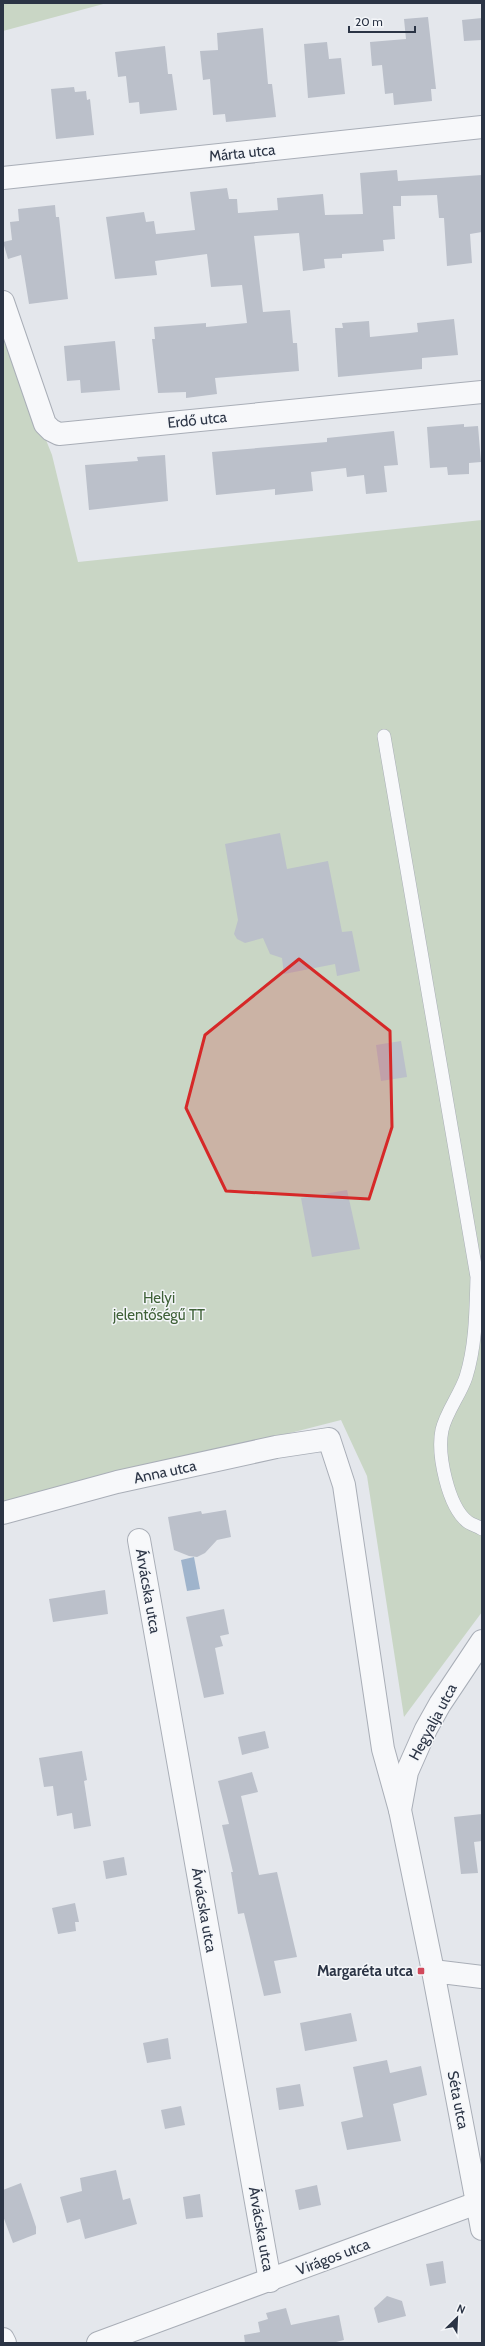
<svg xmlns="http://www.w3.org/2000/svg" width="485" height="2346" font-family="Cabin,sans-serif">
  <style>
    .green { fill: #c9d6c5 }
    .water { fill: #9fb4cc }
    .building { fill: #bbc0ca }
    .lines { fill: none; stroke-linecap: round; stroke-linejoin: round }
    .service-casing { stroke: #a9aeb7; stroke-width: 14 }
    .minor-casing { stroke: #a9aeb7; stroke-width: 24 }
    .tertiary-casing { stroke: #a9aeb7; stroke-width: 24 }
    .service { stroke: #f7f8fa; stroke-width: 13 }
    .minor { stroke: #f7f8fa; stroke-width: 22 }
    .tertiary { stroke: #f7f8fa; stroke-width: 22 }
    .marked { fill: #d62828; fill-opacity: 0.2; stroke: #d62828; stroke-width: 3; stroke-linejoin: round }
    .poi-dot { fill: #d1495b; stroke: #f4f6f9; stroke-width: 1.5 }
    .labels { text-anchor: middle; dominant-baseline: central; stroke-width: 3; stroke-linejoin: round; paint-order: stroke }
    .street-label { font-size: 15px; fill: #2b3445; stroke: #f4f6f9 }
    .park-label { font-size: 15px; fill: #3f6138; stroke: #f4f6f9 }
    .poi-label { font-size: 15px; font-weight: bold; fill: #2b3445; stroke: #f4f6f9; text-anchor: end }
  </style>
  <rect width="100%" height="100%" fill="#e4e7ec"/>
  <g class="green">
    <polygon points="3,3 107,3 3,31"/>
    <polygon points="3,332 52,455 78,562 482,520 482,1612 404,1717 367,1476 341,1420 154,1468 3,1513"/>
  </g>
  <polygon class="water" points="194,1557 200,1589 187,1591 181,1560"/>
  <g class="building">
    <polygon points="428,17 436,89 431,89 432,101 394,105 393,93 385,94 382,65 372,66 370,42 406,39 404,19"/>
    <polygon points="482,18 482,40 464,41 462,20"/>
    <polygon points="263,28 268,84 272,84 276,117 226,122 225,114 213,115 210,79 203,80 200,51 218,50 217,33"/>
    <polygon points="327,42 329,59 341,58 345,94 308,98 304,44"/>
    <polygon points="165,46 168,74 172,74 177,110 140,114 139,102 129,103 126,76 118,77 115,52"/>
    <polygon points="74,87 75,92 86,91 87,100 90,99 94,135 56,139 51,89"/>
    <polygon points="397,170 398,181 482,175 482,232 470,234 472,263 447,266 444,218 439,218 437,195 401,196 401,206 393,206 395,239 383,240 384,251 342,254 342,258 324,259 325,268 303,271 299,233 254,236 263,312 290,310 293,343 297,343 299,371 215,378 217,394 186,398 186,392 158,393 152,339 155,339 154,327 206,323 206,327 247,323 242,285 211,287 207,254 155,261 157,275 115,279 106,217 144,212 146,222 154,221 156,234 195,230 190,192 227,188 229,199 237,199 238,213 278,210 277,198 323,194 325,215 363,214 360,173"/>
    <polygon points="55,205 56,217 59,217 68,299 29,304 21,255 8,259 3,242 12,240 10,222 19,221 18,209"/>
    <polygon points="454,319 458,355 422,358 422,369 338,377 335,328 343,328 342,323 369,321 370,337 410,333 418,332 417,323"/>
    <polygon points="115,341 120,390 81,393 80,380 67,381 64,346"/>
    <polygon points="464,424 464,427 478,426 481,462 469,463 469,474 448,475 447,467 430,468 427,427"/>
    <polygon points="394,431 398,465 384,466 387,492 366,494 364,475 347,477 346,468 311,472 313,491 275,495 275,489 216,495 212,452 327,442 327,438"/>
    <polygon points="165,455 168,501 89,510 85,465 138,461 137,457"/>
    <polygon points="280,833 287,869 328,861 342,932 352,931 360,971 337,976 335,964 284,974 282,958 270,954 263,938 245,943 237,939 234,934 238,920 225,844"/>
    <polygon points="401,1041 407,1077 381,1081 376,1045"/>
    <polygon points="347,1190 360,1249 312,1257 301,1198"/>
    <polygon points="226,1510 231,1537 217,1540 205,1553 197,1557 189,1556 174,1550 168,1517 201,1511 202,1514"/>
    <polygon points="105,1590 108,1614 53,1622 49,1599"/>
    <polygon points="224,1609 229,1634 220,1636 223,1646 215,1648 224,1694 204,1698 186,1617"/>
    <polygon points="265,1731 269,1748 242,1755 238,1737"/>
    <polygon points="82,1751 87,1780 84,1781 91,1826 74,1829 72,1813 57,1816 53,1786 44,1787 39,1758"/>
    <polygon points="252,1772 258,1792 241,1796 259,1875 277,1872 297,1957 274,1961 281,1993 264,1996 244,1913 238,1914 231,1872 233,1872 222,1825 229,1824 218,1781"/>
    <polygon points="482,1814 482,1841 474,1842 478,1873 461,1874 454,1817"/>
    <polygon points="124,1857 127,1875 106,1879 103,1861"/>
    <polygon points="75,1903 79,1922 75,1922 76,1931 58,1934 52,1908"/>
    <polygon points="351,2013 357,2041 305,2051 300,2023"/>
    <polygon points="168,2038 171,2059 147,2063 143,2043"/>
    <polygon points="387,2060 390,2073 421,2066 427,2095 393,2104 401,2141 347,2150 341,2122 363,2117 353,2067"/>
    <polygon points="300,2084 304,2106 279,2110 276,2088"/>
    <polygon points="181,2106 185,2125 165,2129 161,2110"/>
    <polygon points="116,2170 123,2200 130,2198 137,2224 85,2239 80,2219 67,2223 60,2197 82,2191 80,2178"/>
    <polygon points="21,2183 36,2227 36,2234 13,2243 3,2216 3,2190"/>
    <polygon points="317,2185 321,2205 299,2210 295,2190"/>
    <polygon points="200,2194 203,2217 186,2219 183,2197"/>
    <polygon points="443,2261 446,2283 430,2286 426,2264"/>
    <polygon points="387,2296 402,2301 406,2316 378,2323 374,2308"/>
    <polygon points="286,2308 291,2325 339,2315 344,2340 332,2343 245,2343 244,2335 260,2332 258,2322 268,2319 266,2313"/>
  </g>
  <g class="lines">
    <defs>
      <path id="service" d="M384 736 477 1277C476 1310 476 1345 466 1377 460 1395 446 1412 442 1430 437 1454 448 1507 468 1522 472 1525 478 1526 482 1529"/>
      <g id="minor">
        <polyline points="3,178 482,127"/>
        <polyline points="3,302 45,424 51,430 59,434 482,392"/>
        <polyline points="3,1513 117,1482 276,1447 329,1439 344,1485 383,1749 400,1810"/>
        <polyline points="139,1540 270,2281"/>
        <polyline points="482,1977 433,1971 482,2229"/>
        <polyline points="3,2339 5,2343"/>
        <polyline points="98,2343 477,2203"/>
      </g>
      <polyline id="tertiary" points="433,1971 400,1810 407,1772 426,1729 440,1704 482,1641"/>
    </defs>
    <use href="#service" class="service-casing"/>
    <use href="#minor" class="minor-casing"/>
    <use href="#tertiary" class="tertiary-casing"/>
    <use href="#service" class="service"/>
    <use href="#minor" class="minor"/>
    <use href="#tertiary" class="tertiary"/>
  </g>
  <path class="marked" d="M299 959 390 1031 392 1127 369 1199 226 1191 186 1108 205 1035Z"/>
  <rect class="poi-dot" x="417" y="1967" width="8" height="8" rx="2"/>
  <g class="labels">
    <g class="street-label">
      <text transform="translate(242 153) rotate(-6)">Márta utca</text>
      <text transform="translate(197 420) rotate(-6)">Erdő utca</text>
      <text transform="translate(165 1472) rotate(-12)">Anna utca</text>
      <text transform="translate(148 1591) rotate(80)">Árvácska utca</text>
      <text transform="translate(433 1722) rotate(-62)">Hegyalja utca</text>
      <text transform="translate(204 1910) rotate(80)">Árvácska utca</text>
      <text transform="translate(458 2100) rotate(79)">Séta utca</text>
      <text transform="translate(261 2229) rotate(80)">Árvácska utca</text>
      <text transform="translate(333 2257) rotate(-21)">Virágos utca</text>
    </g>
    <g class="park-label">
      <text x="159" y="1298">Helyi<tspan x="159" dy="17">jelentőségű TT</tspan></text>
    </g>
    <g class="poi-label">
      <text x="413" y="1971">Margaréta utca</text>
    </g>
  </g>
  <rect width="485" height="2346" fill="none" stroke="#2b3445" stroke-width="8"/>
  <g transform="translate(457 2318) rotate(24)" stroke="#f4f6f9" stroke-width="3" paint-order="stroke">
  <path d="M0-3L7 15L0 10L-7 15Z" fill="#2b3445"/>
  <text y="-6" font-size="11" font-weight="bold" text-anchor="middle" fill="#2b3445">N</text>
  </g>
  <path d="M349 26v6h66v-6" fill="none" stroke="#2b3445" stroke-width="2"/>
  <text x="355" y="26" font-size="12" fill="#2b3445" stroke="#f4f6f9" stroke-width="3" paint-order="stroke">20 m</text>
</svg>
